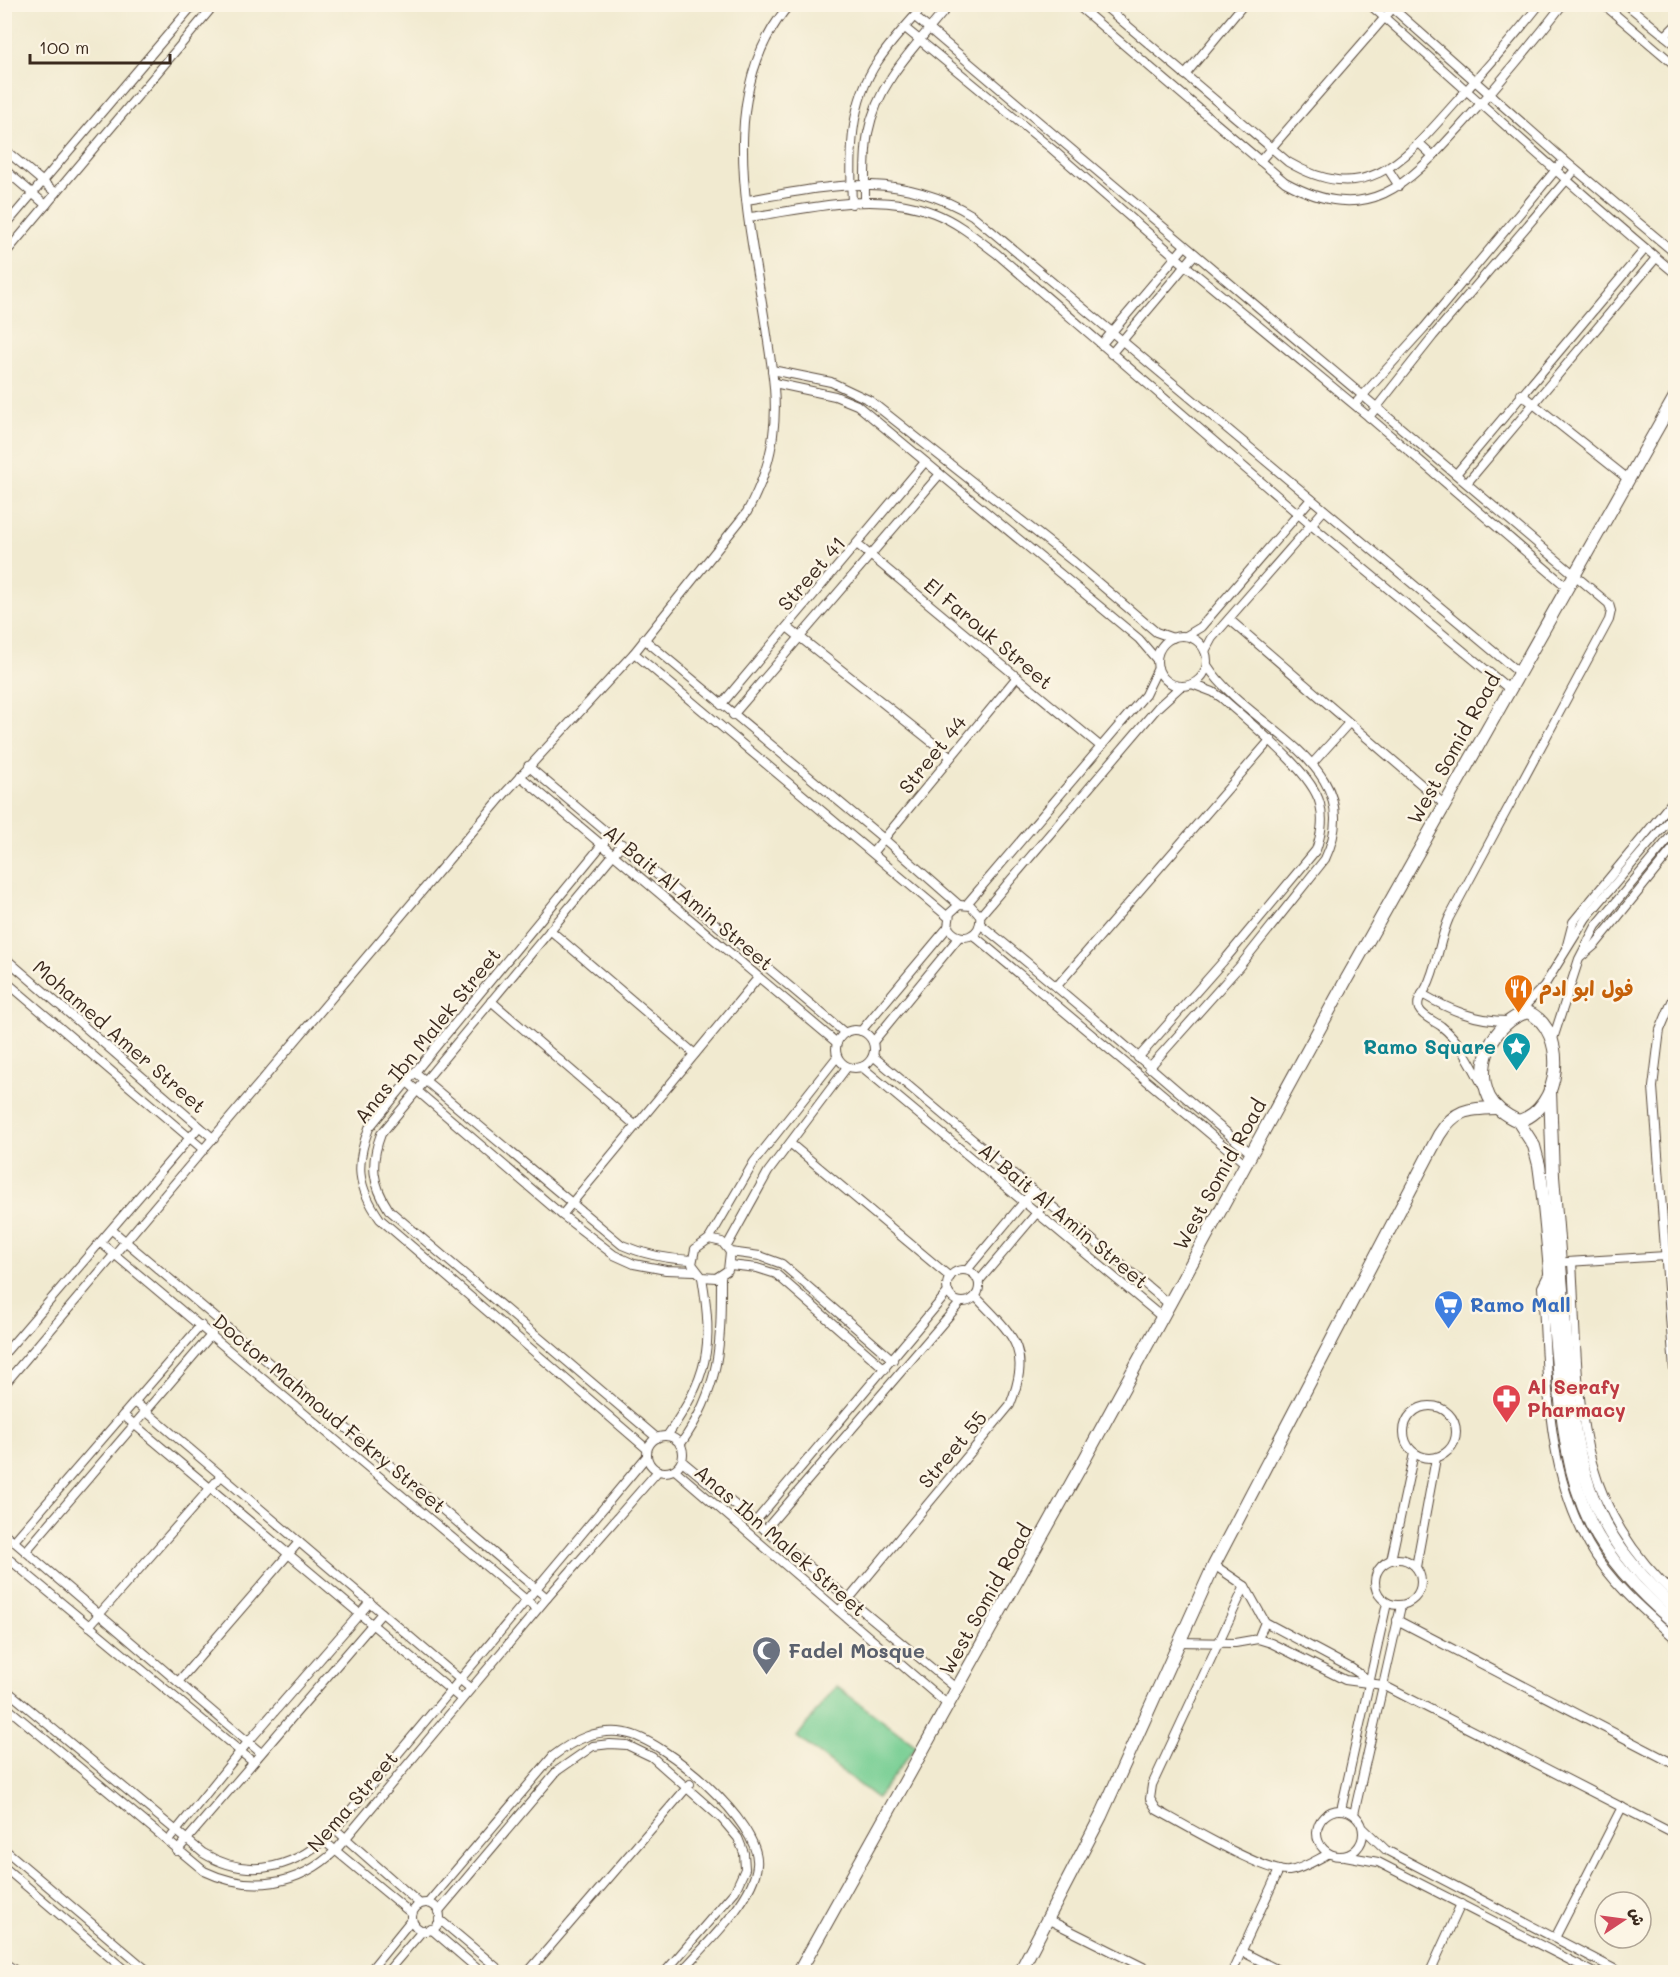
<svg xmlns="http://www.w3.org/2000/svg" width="1680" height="1977" font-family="Mali,'Playpen Sans Arabic',sans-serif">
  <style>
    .green { fill: #76ce93; stroke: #587c58; stroke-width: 1.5 }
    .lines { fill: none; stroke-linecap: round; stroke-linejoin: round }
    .street-casing { stroke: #564739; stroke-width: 10 }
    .secondary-casing { stroke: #564739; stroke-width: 14 }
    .street { stroke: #fff; stroke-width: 8 }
    .secondary { stroke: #fff; stroke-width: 12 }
    .labels { text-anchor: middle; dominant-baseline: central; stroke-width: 5; stroke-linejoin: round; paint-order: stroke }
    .street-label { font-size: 20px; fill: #3b2a1e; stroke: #fcf5e5 }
    .food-label { font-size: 20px; font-weight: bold; fill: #c56008; stroke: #fcf5e5; text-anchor: start }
    .culture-label { font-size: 20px; font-weight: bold; fill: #0d838f; stroke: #fcf5e5; text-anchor: end }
    .shop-label { font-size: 20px; font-weight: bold; fill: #366cbe; stroke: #fcf5e5; text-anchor: start }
    .health-label { font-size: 20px; font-weight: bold; fill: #be3a42; stroke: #fcf5e5; text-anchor: start }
    .worship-label { font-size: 20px; font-weight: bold; fill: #5b616d; stroke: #fcf5e5; text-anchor: start }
  </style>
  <rect width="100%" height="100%" fill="#fcf5e5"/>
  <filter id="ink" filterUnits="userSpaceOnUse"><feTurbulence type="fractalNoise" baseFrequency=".0167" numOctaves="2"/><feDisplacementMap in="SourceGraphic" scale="12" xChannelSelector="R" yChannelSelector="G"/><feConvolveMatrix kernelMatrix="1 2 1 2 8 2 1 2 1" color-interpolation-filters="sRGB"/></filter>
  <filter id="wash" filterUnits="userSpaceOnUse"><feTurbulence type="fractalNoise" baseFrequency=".008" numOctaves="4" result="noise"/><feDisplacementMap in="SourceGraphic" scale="24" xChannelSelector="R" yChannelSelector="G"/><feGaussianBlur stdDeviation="1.35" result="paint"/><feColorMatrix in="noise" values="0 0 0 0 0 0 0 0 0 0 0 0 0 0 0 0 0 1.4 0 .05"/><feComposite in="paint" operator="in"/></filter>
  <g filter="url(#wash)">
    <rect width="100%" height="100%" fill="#f1ead0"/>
    <polygon class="green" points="836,1686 916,1746 877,1798 797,1737"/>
  </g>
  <g filter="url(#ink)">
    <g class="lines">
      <defs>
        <g id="street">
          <path d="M1076 4 1285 182C1374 231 1413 178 1469 117 1502 80 1533 43 1563 4"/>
          <path d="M1102 4 1288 162C1368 209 1406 158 1456 102 1485 70 1513 38 1540 4"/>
          <path d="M1369 4C1472 94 1571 187 1676 274"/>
          <polyline points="1388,4 1564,160 1676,254"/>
          <polyline points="1603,4 1676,66"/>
          <polyline points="1626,4 1676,45"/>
          <polyline points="1087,13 1095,4"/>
          <path d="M915 17 1609 604 1611 611 1609 620 1449 918C1439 941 1437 967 1426 988 1422 995 1416 1001 1419 1009 1423 1017 1434 1021 1441 1026 1461 1042 1471 1064 1483 1086"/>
          <polyline points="905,28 1052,149 1185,265 1369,417 1568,588"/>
          <polyline points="1665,36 1676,25"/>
          <polyline points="1185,75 1244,4"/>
          <polyline points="1419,143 1433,156"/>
          <polyline points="4,149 56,193"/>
          <polyline points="1260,161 1393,8"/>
          <polyline points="4,169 46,205"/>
          <polyline points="1388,169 1399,186"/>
          <path d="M747 200C830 186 895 169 972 215L1518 672"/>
          <path d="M865 202C865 180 864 155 868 133 878 80 918 44 950 4"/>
          <path d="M852 204C850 155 849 103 878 61 891 41 909 23 925 4"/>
          <path d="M750 217C808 209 876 190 934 213 957 222 976 238 996 253L1311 525 1508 688"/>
          <polyline points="4,227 194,4"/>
          <polyline points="4,255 215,4"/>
          <polyline points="1101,345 1185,246"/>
          <polyline points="1111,354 1195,254"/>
          <polyline points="772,370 831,382 869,400 1074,562 1156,632 1173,638"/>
          <polyline points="774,383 835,396 857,405 1139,639 1157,660"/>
          <polyline points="1521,394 1628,479"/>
          <polyline points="1355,404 1424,328 1564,160"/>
          <polyline points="1369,417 1433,336 1575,170"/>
          <polyline points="1456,474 1645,249"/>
          <polyline points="1467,483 1656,258"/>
          <polyline points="858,545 1100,746"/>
          <polyline points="1229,619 1445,805"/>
          <polyline points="787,627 951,757"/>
          <polyline points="1186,636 1201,627 1311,499"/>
          <circle cx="1182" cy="661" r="25"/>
          <polyline points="644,639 884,839 959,905"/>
          <polyline points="1205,651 1212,638 1324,510"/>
          <polyline points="634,653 948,917"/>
          <polyline points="721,705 925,462"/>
          <polyline points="733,715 940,474"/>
          <polyline points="1312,764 1349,723"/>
          <polyline points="528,766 845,1033"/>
          <polyline points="520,776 837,1043"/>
          <path d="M610 835 369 1128C355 1165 357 1186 380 1219L647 1449"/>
          <path d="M622 844 381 1134C370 1163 372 1184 389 1210L657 1438"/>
          <polyline points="873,852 1017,677"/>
          <polyline points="966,905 1145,695 1158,668"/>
          <path d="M980 916 971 906 959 905 950 913 948 927C959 945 983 937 980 916L1158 707 1181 686"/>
          <path d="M980 924C1073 998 1161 1078 1252 1154"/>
          <polyline points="550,930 695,1054"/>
          <polyline points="973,935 1247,1165"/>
          <polyline points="1567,945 1573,922 1676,797"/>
          <polyline points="4,957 214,1139"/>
          <polyline points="1581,957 1595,945 1676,845"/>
          <polyline points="4,980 204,1150"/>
          <polyline points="1057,986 1271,739"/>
          <polyline points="1676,992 1660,1030 1653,1087 1676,1397"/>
          <path d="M1422 994C1450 1010 1475 1021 1507 1021"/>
          <polyline points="491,1001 636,1126"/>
          <polyline points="1519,1012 1544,986 1586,918 1676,812"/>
          <circle cx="855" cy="1049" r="19"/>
          <polyline points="861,1031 948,927"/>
          <polyline points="873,1042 959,937"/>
          <polyline points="1552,1042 1579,959 1596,926 1676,830"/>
          <polyline points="873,1056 1170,1305"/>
          <path d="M1138 1058 1227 957 1316 850C1321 835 1324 821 1320 804 1312 771 1248 722 1222 698L1213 692 1192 684"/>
          <polyline points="862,1067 1163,1318"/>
          <path d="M1149 1068 1239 967 1325 859C1371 763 1249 731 1207 665"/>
          <path d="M415 1072 622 1245C645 1255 666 1259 692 1260"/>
          <polyline points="407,1082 562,1215 614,1255 634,1264 666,1270 695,1271"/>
          <polyline points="791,1144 950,1277"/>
          <polyline points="562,1215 758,978"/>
          <polyline points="112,1230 547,1598"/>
          <polyline points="709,1239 754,1162 837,1057"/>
          <polyline points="101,1243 537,1609"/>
          <polyline points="727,1246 768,1172 847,1067"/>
          <polyline points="730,1252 728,1270 716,1278 702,1277 692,1264 695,1249 709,1239 722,1242 730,1252 760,1256 782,1264 893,1360"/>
          <polyline points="1567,1262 1666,1256"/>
          <path d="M1572 1262C1580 1395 1569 1497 1676 1596"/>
          <polyline points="730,1265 757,1268 776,1274 885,1369"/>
          <circle cx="963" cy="1286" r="16"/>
          <polyline points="967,1270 1033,1191"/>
          <path d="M1549 1273 1542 1287C1548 1374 1544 1467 1589 1545 1610 1582 1644 1611 1676 1639"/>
          <polyline points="979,1281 1046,1202"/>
          <polyline points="4,1354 199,1127"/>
          <path d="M4 1385 506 792 634 653 747 512C760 488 770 463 773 435 778 401 772 368 767 335 752 229 711 95 790 4"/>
          <polyline points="135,1402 470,1688"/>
          <circle cx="1430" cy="1432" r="26"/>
          <polyline points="123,1415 461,1699"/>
          <circle cx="665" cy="1454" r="18"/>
          <path d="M667 1436C708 1376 714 1349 702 1277"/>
          <path d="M680 1445C721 1388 721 1344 721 1277"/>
          <polyline points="682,1461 957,1689"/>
          <polyline points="675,1470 948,1705"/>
          <polyline points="755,1522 948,1292"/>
          <polyline points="765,1530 960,1303"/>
          <polyline points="4,1533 261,1753"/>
          <polyline points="14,1541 201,1325"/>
          <polyline points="26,1551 212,1334"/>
          <polyline points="4,1555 253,1762"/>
          <circle cx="1398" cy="1582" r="23"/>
          <polyline points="1391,1560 1414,1453"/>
          <polyline points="1214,1565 1245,1586 1265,1622 1351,1668 1370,1681"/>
          <polyline points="1416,1567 1436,1458"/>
          <path d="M1245 1586 1152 1785 1150 1799 1157 1810C1181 1823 1267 1874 1289 1871 1303 1869 1316 1860 1328 1854"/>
          <path d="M839 1611 1010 1405C1032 1349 1014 1336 976 1297"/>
          <polyline points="1397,1620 1676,1765"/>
          <polyline points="89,1626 221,1476"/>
          <polyline points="1258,1639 1265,1622"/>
          <polyline points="1178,1642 1235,1643 1258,1639 1271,1643 1345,1680 1383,1685 1676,1835"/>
          <polyline points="178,1682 299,1542"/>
          <path d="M4 1688 203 1853C251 1882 299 1867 335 1829L647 1456"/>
          <path d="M4 1705 204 1871C250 1893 299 1886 336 1850L547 1598 658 1471"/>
          <circle cx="1340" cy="1833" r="23"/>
          <polyline points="1341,1810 1387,1603"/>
          <polyline points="1354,1814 1401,1606"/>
          <polyline points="1363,1828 1386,1850 1620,1972"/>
          <polyline points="335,1829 420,1904"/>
          <polyline points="172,1836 248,1742 370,1602"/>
          <polyline points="324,1841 412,1914"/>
          <polyline points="4,1849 149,1972"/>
          <polyline points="177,1851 382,1613"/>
          <polyline points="1345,1856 1378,1862 1593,1972"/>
          <polyline points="4,1867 127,1972"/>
          <path d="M428 1903 553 1756C574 1740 597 1728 625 1733 664 1739 762 1823 757 1865 754 1900 704 1946 681 1972"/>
          <circle cx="426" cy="1917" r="14"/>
          <polyline points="438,1912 557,1771 593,1746 610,1744 627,1745 652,1757 722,1819 738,1838 744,1853 745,1869 735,1891 665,1972"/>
          <polyline points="439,1919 502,1972"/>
          <polyline points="1047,1919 1153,1972"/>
          <polyline points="431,1929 481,1972"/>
          <polyline points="1555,1938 1622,1807"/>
          <polyline points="1243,1952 1282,1972"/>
          <polyline points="369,1972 412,1919"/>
          <polyline points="387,1972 423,1930"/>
          <polyline points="528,1972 690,1784"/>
          <polyline points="1232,1972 1279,1870"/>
          <polyline points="1430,1972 1461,1904"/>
        </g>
        <g id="secondary">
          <path d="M1528 1012C1569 1031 1562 1110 1518 1121 1507 1116 1495 1109 1489 1097 1474 1064 1494 1021 1528 1012Z"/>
          <path d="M1550 1090 1553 1176 1572 1415C1585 1502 1610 1550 1676 1609"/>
          <path d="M1518 1121 1534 1146 1539 1165C1548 1228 1551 1293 1557 1356 1562 1414 1565 1470 1591 1524 1610 1563 1643 1596 1676 1624"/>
          <polyline points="4,1965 14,1972"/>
          <polyline points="799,1972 1081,1466 1346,980 1676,395"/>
          <path d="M1020 1972 1101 1816 1214 1565 1439 1135C1455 1109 1468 1109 1497 1108"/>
        </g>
      </defs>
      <use href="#street" class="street-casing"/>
      <use href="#secondary" class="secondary-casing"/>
      <use href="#street" class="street"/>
      <use href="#secondary" class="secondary"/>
    </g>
  </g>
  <defs>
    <symbol id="restaurant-pin" viewBox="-11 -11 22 30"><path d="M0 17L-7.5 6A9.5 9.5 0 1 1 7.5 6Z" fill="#e8710a" stroke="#fcf5e5"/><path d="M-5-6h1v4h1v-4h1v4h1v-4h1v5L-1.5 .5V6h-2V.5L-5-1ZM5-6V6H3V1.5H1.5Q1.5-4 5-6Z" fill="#fff"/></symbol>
    <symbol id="sight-pin" viewBox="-11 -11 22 30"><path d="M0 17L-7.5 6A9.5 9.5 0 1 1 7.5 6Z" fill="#0f9aa8" stroke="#fcf5e5"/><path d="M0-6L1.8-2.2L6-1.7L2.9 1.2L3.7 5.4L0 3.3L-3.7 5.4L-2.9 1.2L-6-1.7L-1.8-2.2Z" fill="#fff"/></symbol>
    <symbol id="supermarket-pin" viewBox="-11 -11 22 30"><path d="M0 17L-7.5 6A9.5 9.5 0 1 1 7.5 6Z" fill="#3f7fe0" stroke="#fcf5e5"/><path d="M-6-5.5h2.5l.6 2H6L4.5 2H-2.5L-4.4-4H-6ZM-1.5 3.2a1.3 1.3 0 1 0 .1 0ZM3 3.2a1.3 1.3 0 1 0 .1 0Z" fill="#fff"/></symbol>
    <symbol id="pharmacy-pin" viewBox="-11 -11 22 30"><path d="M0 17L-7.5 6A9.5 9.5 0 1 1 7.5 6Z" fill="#e0444e" stroke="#fcf5e5"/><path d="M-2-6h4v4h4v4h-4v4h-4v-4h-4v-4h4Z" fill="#fff"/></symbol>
    <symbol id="mosque-pin" viewBox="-11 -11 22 30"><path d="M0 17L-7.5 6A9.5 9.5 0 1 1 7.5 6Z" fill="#6b7280" stroke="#fcf5e5"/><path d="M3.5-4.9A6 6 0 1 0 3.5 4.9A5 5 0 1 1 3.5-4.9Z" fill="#fff"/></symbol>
  </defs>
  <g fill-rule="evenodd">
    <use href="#restaurant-pin" x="1502" y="972" width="33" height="45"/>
    <use href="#sight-pin" x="1500" y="1030" width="33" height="45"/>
    <use href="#supermarket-pin" x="1432" y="1288" width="33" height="45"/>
    <use href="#pharmacy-pin" x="1490" y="1382" width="33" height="45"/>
    <use href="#mosque-pin" x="750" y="1634" width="33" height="45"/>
  </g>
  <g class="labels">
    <g class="street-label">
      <text transform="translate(811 573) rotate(-49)">Street 41</text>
      <text transform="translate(989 633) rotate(40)">El Farouk Street</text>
      <text transform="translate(1453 748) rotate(-61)">West Somid Road</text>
      <text transform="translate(932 754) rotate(-51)">Street 44</text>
      <text transform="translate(689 897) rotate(40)">Al Bait Al Amin Street</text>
      <text transform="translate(427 1035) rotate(-51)">Anas Ibn Malek Street</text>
      <text transform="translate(120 1036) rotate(41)">Mohamed Amer Street</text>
      <text transform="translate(1219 1174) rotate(-61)">West Somid Road</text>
      <text transform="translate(1064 1215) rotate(40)">Al Bait Al Amin Street</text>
      <text transform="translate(330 1413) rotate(40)">Doctor Mahmoud Fekry Street</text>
      <text transform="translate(952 1449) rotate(-50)">Street 55</text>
      <text transform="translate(781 1540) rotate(41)">Anas Ibn Malek Street</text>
      <text transform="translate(985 1599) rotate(-61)">West Somid Road</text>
      <text transform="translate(352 1801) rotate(-49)">Nema Street</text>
    </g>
    <g class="food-label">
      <text x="1539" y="988">فول ابو ادم</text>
    </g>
    <g class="culture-label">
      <text x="1496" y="1046">Ramo Square</text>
    </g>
    <g class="shop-label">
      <text x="1470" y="1304">Ramo Mall</text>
    </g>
    <g class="health-label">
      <text x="1527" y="1386">Al Serafy<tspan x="1527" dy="23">Pharmacy</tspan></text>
    </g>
    <g class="worship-label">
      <text x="788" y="1650">Fadel Mosque</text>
    </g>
  </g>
  <rect width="1680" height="1977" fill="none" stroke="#fcf5e5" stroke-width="24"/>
  <g transform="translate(1623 1920) rotate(77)"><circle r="28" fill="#fcf5e5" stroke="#afa495" stroke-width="1.5"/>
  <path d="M0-4.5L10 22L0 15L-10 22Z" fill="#d1495b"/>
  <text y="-9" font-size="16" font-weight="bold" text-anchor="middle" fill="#3b2a1e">ش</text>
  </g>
  <path d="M30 54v9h140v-9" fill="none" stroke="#3b2a1e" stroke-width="3"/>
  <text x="39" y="54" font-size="18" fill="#3b2a1e" stroke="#fcf5e5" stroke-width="4.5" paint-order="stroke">100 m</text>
</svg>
